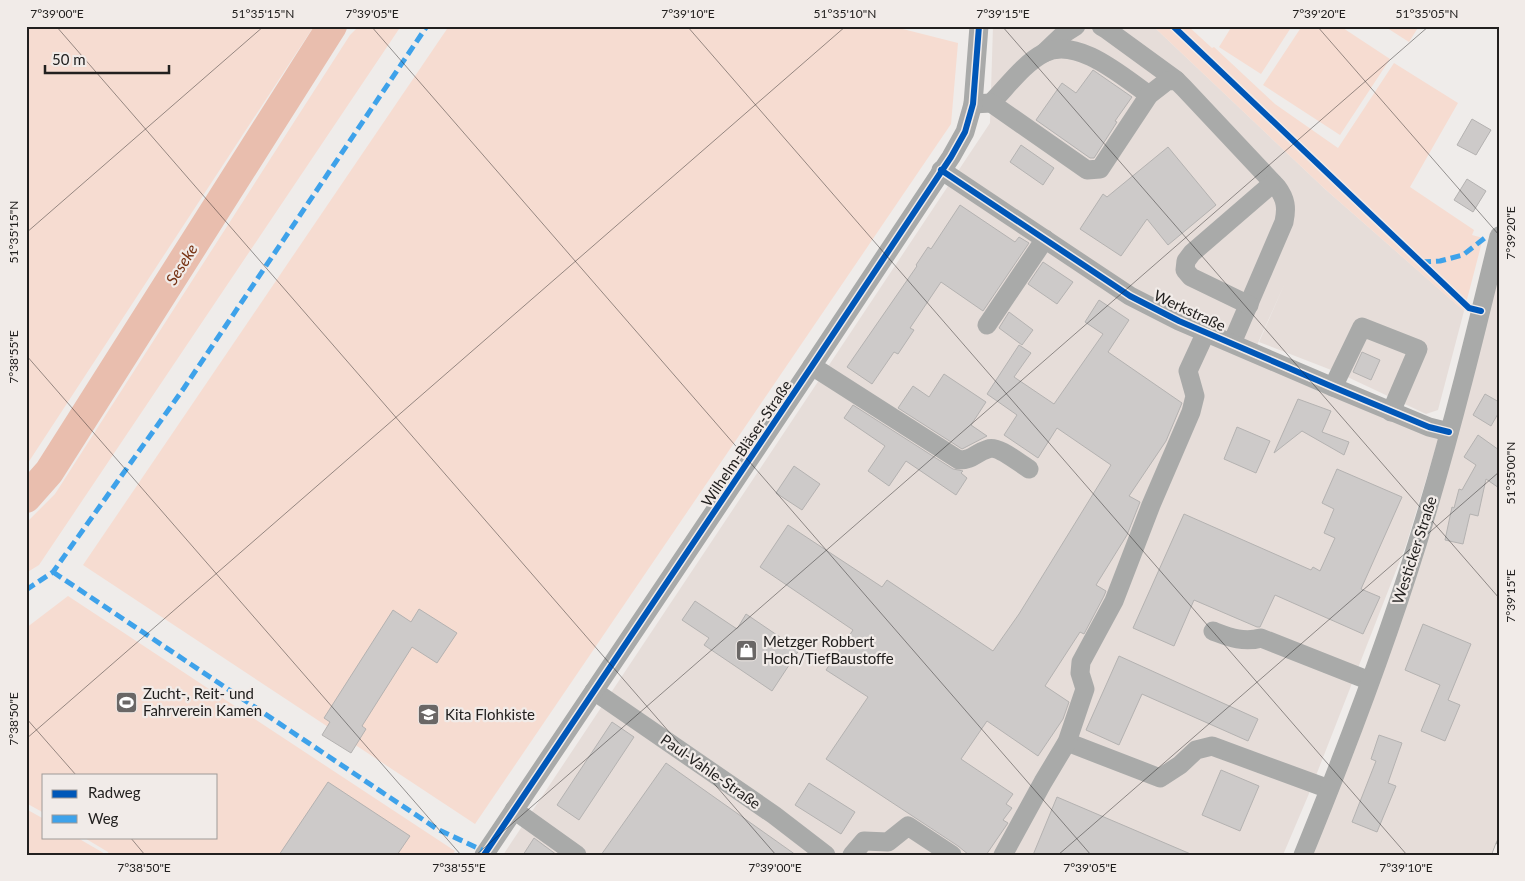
<svg xmlns="http://www.w3.org/2000/svg" width="1525" height="881" font-family="Lato,sans-serif">
  <style>
    .built { fill: #e6ddd9 }
    .green { fill: #f6dcd1 }
    .lines { fill: none; stroke-linecap: round; stroke-linejoin: round }
    .river { stroke: #e9beae; stroke-width: 30 }
    .building { fill: #cdcac9; stroke: #b4b2b1 }
    .minor { stroke: #a9aaa9; stroke-width: 19 }
    .rail-casing { stroke: #aeacaa; stroke-width: 5.5 }
    .rail { stroke: #f1ebe8; stroke-width: 4; stroke-dasharray: 11; stroke-linecap: butt }
    .quiet { stroke: #3ea2ea; stroke-width: 5; stroke-dasharray: 10 5; stroke-linecap: butt }
    .cycleway-casing { stroke: #f1ebe8; stroke-width: 9 }
    .cycleway { stroke: #0057b8; stroke-width: 6 }
    .ticks { fill: none; stroke: #22201f; stroke-width: 1; stroke-opacity: 0.45 }
    .labels { text-anchor: middle; dominant-baseline: central; stroke-width: 4.5; stroke-linejoin: round; paint-order: stroke }
    .street-label { font-size: 15px; fill: #22201f; stroke: #f1ebe8 }
    .poi-label { font-size: 15px; fill: #22201f; stroke: #f1ebe8; text-anchor: start }
    .water-label { font-size: 16px; font-style: italic; fill: #763112; stroke: #f1ebe8 }
    .neatline { fill: none; stroke: #22201f; stroke-width: 2 }
    .ticks-label { font-size: 12px; text-anchor: middle; fill: #22201f }
  </style>
  <rect width="100%" height="100%" fill="#efecea"/>
  <g class="built">
    <polygon points="993,26 1153,26 1325,189 1464,311 1438,410 1426,414 1339,373 1259,342 1285,283 1253,354 1440,434 1406,545 1308,796 1283,855 503,855 990,123"/>
    <polygon points="1499,246 1499,855 1307,855 1429,532"/>
  </g>
  <g class="green">
    <polygon points="26,26 314,26 26,466"/>
    <polygon points="359,26 401,26 39,565 26,573 26,523 55,494 350,35"/>
    <polygon points="449,26 891,26 958,43 951,124 475,824 83,565"/>
    <polygon points="1153,26 1188,26 1212,48 1214,47 1275,104 1338,148 1394,63 1458,103 1410,187 1474,230 1472,235 1483,238 1464,311 1325,189"/>
    <polygon points="1232,26 1292,26 1261,74 1219,47"/>
    <polygon points="1302,26 1340,26 1390,59 1340,135 1263,85"/>
    <polygon points="1384,26 1419,26 1409,42"/>
    <polygon points="68,596 455,851 452,855 109,855 108,852 83,837 216,837 216,775 44,775 44,813 26,803 26,628"/>
    <polygon points="26,809 44,819 44,837 76,837 107,855 26,855"/>
  </g>
  <g class="lines">
    <polyline class="river" points="26,498 49,472 332,26"/>
  </g>
  <g class="building">
    <polygon points="1093,70 1132,97 1115,121 1117,122 1094,158 1090,158 1036,120 1062,83 1076,93"/>
    <polygon points="1472,119 1491,130 1476,155 1457,145"/>
    <polygon points="1021,145 1054,168 1043,185 1010,162"/>
    <polygon points="1168,147 1216,205 1168,245 1147,219 1121,256 1080,229 1103,194 1107,197"/>
    <polygon points="1467,179 1486,191 1473,212 1454,200"/>
    <polygon points="960,205 1015,242 1019,237 1029,243 983,311 941,282 910,328 914,330 898,354 894,352 872,384 847,367 917,266 916,265 928,247 931,249"/>
    <polygon points="1043,262 1073,282 1057,304 1028,284"/>
    <polygon points="1099,300 1129,320 1108,352 1182,403 1166,441 1129,496 1140,502 1127,535 1096,585 1106,591 1104,596 1084,634 1080,632 1045,686 1069,702 1063,719 1038,756 987,721 961,759 1013,794 1006,804 1012,808 1003,820 1008,823 986,855 969,855 958,846 826,759 868,697 826,670 853,630 760,567 788,525 882,587 887,580 993,651 1019,614 1111,465 1057,428 1038,458 1004,435 1017,415 987,394 1019,345 1031,353 1014,377 1054,404 1103,334 1085,322"/>
    <polygon points="1009,312 1033,330 1022,345 999,328"/>
    <polygon points="1362,352 1380,360 1371,380 1353,372"/>
    <polygon points="944,374 986,402 971,425 987,436 964,448 962,449 898,408 913,386 929,397"/>
    <polygon points="1485,394 1499,402 1499,412 1491,426 1473,415"/>
    <polygon points="1298,399 1331,411 1322,432 1349,442 1344,455 1302,431 1274,453"/>
    <polygon points="853,405 953,469 963,471 961,473 967,478 956,495 906,461 889,486 868,471 885,446 844,418"/>
    <polygon points="1237,427 1270,441 1256,473 1224,459"/>
    <polygon points="1478,435 1499,450 1499,488 1486,479 1478,516 1470,514 1463,544 1445,540 1452,507 1454,508 1459,489 1462,490 1476,465 1464,457"/>
    <polygon points="794,466 820,484 802,510 776,493"/>
    <polygon points="1337,469 1402,497 1361,589 1380,597 1363,634 1275,595 1260,627 1257,627 1194,600 1174,646 1133,628 1184,514 1311,570 1313,567 1320,571 1335,538 1324,533 1334,509 1322,503"/>
    <polygon points="695,601 737,629 746,614 799,650 772,691 704,645 709,638 682,620"/>
    <polygon points="419,609 457,633 437,663 412,647 362,726 366,729 351,753 322,735 330,722 324,718 393,610 411,622"/>
    <polygon points="1423,624 1471,644 1448,700 1460,705 1445,741 1421,731 1440,685 1405,670"/>
    <polygon points="1119,656 1258,719 1248,741 1142,694 1119,745 1086,730"/>
    <polygon points="612,722 634,737 579,820 557,805"/>
    <polygon points="1379,735 1402,743 1388,783 1396,786 1377,832 1352,822 1376,761 1371,759"/>
    <polygon points="666,763 796,855 601,855"/>
    <polygon points="1221,770 1259,786 1240,831 1202,815"/>
    <polygon points="328,782 410,836 397,855 279,855"/>
    <polygon points="809,783 855,812 841,834 795,805"/>
    <polygon points="1057,797 1193,855 1033,855"/>
    <polygon points="534,838 557,855 523,855"/>
  </g>
  <g class="lines">
    <g class="minor">
      <polyline points="1101,26 1106,29 1176,80"/>
      <polyline points="1044,53 1065,33 1076,26"/>
      <path d="M991 103C1007 87 1023 64 1044 53 1077 36 1123 77 1149 95"/>
      <path d="M973 104 991 103 1087 170 1100 169 1149 95 1167 81 1176 80 1184 88 1277 187C1286 199 1287 208 1284 222L1232 343"/>
      <polyline points="941,170 1130,296 1179,321 1333,387 1429,427 1449,432"/>
      <polyline points="1249,305 1191,277 1185,270 1186,261 1192,253 1273,183"/>
      <polyline points="987,325 1045,239"/>
      <path d="M812 366 959 460C973 460 975 453 988 449 998 445 1019 463 1029 469"/>
      <polyline points="1333,387 1362,327 1418,349 1391,412"/>
      <path d="M1213 631C1229 637 1243 643 1261 638L1370 681"/>
      <polyline points="594,691 774,815 826,855"/>
      <polyline points="1067,742 1160,778 1180,765 1196,750 1212,746 1329,789"/>
      <polyline points="514,810 577,855"/>
      <polyline points="484,855 812,366 951,157 965,132 973,104 979,26"/>
      <polyline points="852,855 864,841 888,842 908,826 952,855"/>
      <polyline points="1003,855 1043,782 1067,742 1085,689 1080,673 1081,662 1114,601 1151,505 1191,412 1195,396 1188,371 1206,332"/>
      <path d="M1303 855C1348 745 1391 632 1425 518 1453 425 1476 331 1499 236"/>
    </g>
    <defs>
      <polyline id="rail" points="1494,855 1499,842"/>
    </defs>
    <use href="#rail" class="rail-casing"/>
    <use href="#rail" class="rail"/>
    <g class="quiet">
      <polyline points="1421,262 1440,261 1463,255 1486,237"/>
      <polyline points="53,572 437,829 486,852"/>
      <polyline points="26,590 53,572 184,388 427,26"/>
    </g>
    <defs>
      <g id="cycleway">
        <polyline points="1173,26 1469,308 1481,311"/>
        <polyline points="941,170 1130,296 1179,321 1333,387 1429,427 1449,432"/>
        <polyline points="484,855 812,366 951,157 965,132 973,104 979,26"/>
      </g>
    </defs>
    <use href="#cycleway" class="cycleway-casing"/>
    <use href="#cycleway" class="cycleway"/>
  </g>
  <path class="ticks" d="M56 26 776 855M371 26 1091 855M687 26 1407 855M1002 26 1499 598M1317 26 1499 235M26 233 264 26M26 355 461 855M26 718 76 775M26 739 846 26M130 837 145 855M476 855 1429 26M1058 855 1499 472"/>
  <defs>
    <symbol id="shop-square" viewBox="-11 -11 22 22"><rect x="-9" y="-9" width="18" height="18" rx="4" fill="#6a6766" stroke="#f1ebe8"/><path d="M-5-2.5h2.3a2.7 3.5 0 0 1 5.4 0H5L5.5 6h-11ZM-1.5-2.5h3a1.5 2.3 0 0 0-3 0Z" fill="#fff"/></symbol>
    <symbol id="stadium-square" viewBox="-11 -11 22 22"><rect x="-9" y="-9" width="18" height="18" rx="4" fill="#6a6766" stroke="#f1ebe8"/><path d="M0-5a6.5 5 0 1 0 0 10a6.5 5 0 1 0 0-10ZM-3.5-1.8h7v3.6h-7Z" fill="#fff"/></symbol>
    <symbol id="school-square" viewBox="-11 -11 22 22"><rect x="-9" y="-9" width="18" height="18" rx="4" fill="#6a6766" stroke="#f1ebe8"/><path d="M0-5L7-2L0 1L-7-2ZM-4 1L0 2.5L4 1V4Q0 6-4 4Z" fill="#fff"/></symbol>
  </defs>
  <g fill-rule="evenodd">
    <use href="#shop-square" x="734" y="638" width="25" height="25"/>
    <use href="#stadium-square" x="114" y="690" width="25" height="25"/>
    <use href="#school-square" x="416" y="702" width="25" height="25"/>
  </g>
  <g class="labels">
    <g class="street-label">
      <text transform="translate(1190 310) rotate(25)">Werkstraße</text>
      <text transform="translate(746 443) rotate(-56)">Wilhelm-Bläser-Straße</text>
      <text transform="translate(1414 550) rotate(-72)">Westicker Straße</text>
      <text transform="translate(711 771) rotate(35)">Paul-Vahle-Straße</text>
    </g>
    <g class="poi-label">
      <text x="763" y="641">Metzger Robbert<tspan x="763" dy="17">Hoch/TiefBaustoffe</tspan></text>
      <text x="143" y="693">Zucht-, Reit- und<tspan x="143" dy="17">Fahrverein Kamen</tspan></text>
      <text x="445" y="714">Kita Flohkiste</text>
    </g>
    <g class="water-label">
      <text transform="translate(181 264) rotate(-58)">Seseke</text>
    </g>
  </g>
  <rect width="1525" height="881" fill="none" stroke="#f1ebe8" stroke-width="55"/>
  <rect x="42" y="774" width="175" height="65" fill="#f1ebe8" stroke="#9e9a98"/>
  <rect x="52" y="790" width="25" height="8" fill="#0057b8" stroke="#9e9a98"/>
  <text x="88" y="798" font-size="15" fill="#22201f">Radweg</text>
  <rect x="52" y="815" width="25" height="8" fill="#3ea2ea" stroke="#9e9a98"/>
  <text x="88" y="824" font-size="15" fill="#22201f">Weg</text>
  <path d="M45 65v8h124v-8" fill="none" stroke="#22201f" stroke-width="2.5"/>
  <text x="52" y="65" font-size="15" fill="#22201f" stroke="#f1ebe8" stroke-width="4" paint-order="stroke">50 m</text>
  <rect x="28" y="28" width="1470" height="826" class="neatline"/>
  <g class="ticks-label">
    <text x="57" y="18">7°39'00"E</text>
    <text x="263" y="18">51°35'15"N</text>
    <text x="372" y="18">7°39'05"E</text>
    <text x="688" y="18">7°39'10"E</text>
    <text x="845" y="18">51°35'10"N</text>
    <text x="1003" y="18">7°39'15"E</text>
    <text x="1319" y="18">7°39'20"E</text>
    <text x="1427" y="18">51°35'05"N</text>
    <text transform="translate(14 232) rotate(-90)" y="4">51°35'15"N</text>
    <text transform="translate(1511 233) rotate(-90)" y="4">7°39'20"E</text>
    <text transform="translate(14 357) rotate(-90)" y="4">7°38'55"E</text>
    <text transform="translate(1511 473) rotate(-90)" y="4">51°35'00"N</text>
    <text transform="translate(1511 596) rotate(-90)" y="4">7°39'15"E</text>
    <text transform="translate(14 719) rotate(-90)" y="4">7°38'50"E</text>
    <text x="144" y="872">7°38'50"E</text>
    <text x="459" y="872">7°38'55"E</text>
    <text x="775" y="872">7°39'00"E</text>
    <text x="1090" y="872">7°39'05"E</text>
    <text x="1406" y="872">7°39'10"E</text>
  </g>
</svg>
